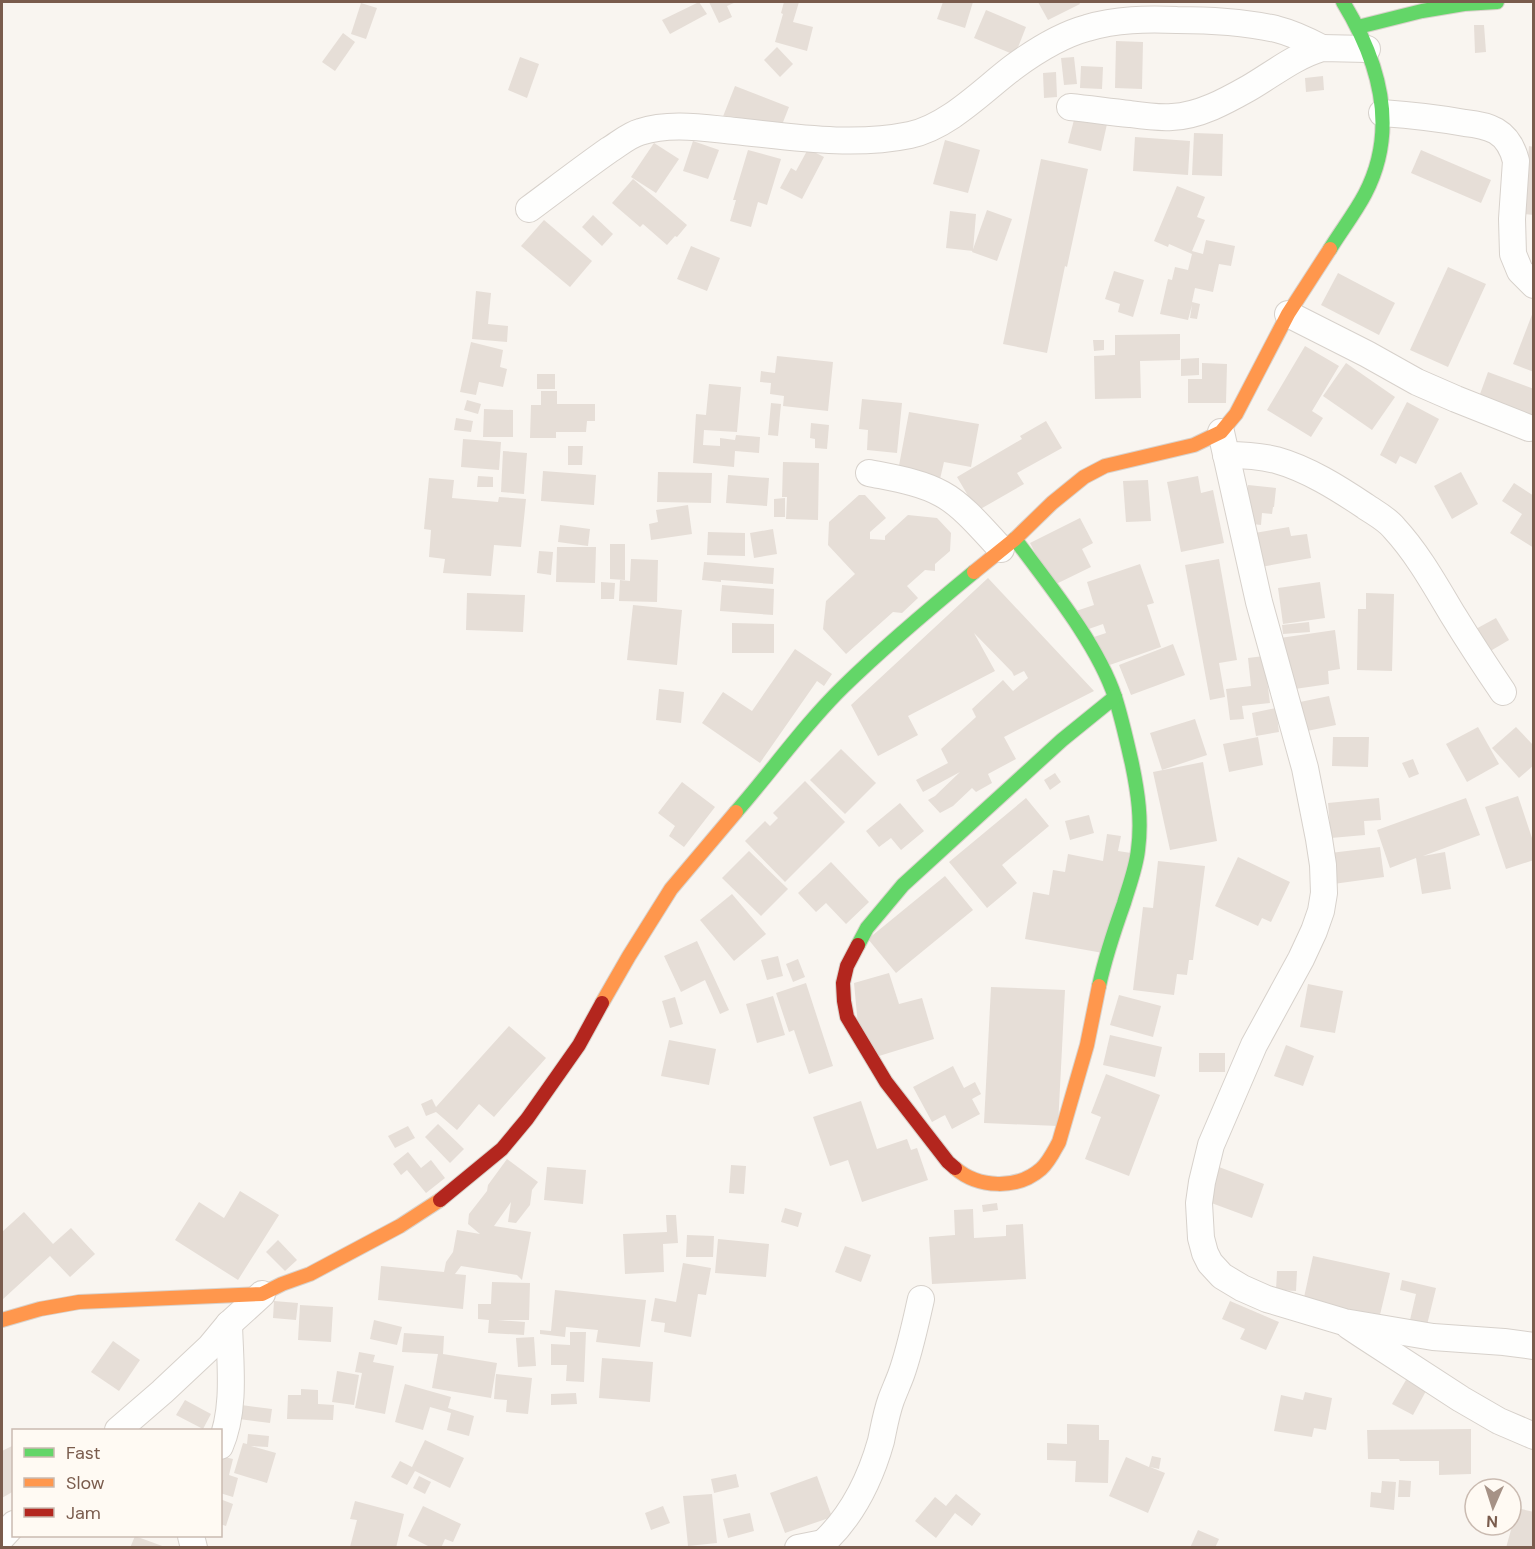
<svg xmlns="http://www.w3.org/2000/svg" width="1535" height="1549" font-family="'DM Sans',sans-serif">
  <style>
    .building { fill: #e6ded7 }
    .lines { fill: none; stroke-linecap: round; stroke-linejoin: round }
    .street-casing { stroke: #d7d1cb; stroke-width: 28 }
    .fast-casing { stroke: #d9d2cb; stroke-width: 16 }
    .slow-casing { stroke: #d9d2cb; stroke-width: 16 }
    .jam-casing { stroke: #d9d2cb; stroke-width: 16 }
    .street { stroke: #fefefd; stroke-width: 26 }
    .fast { stroke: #63d668; stroke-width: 14 }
    .slow { stroke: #ff974d; stroke-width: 14 }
    .jam { stroke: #b3261e; stroke-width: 14 }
  </style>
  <rect width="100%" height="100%" fill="#f9f5f0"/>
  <g class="building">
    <polygon points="699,2 707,14 670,34 662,20"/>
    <polygon points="709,2 736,2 727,6 732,17 719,23"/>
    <polygon points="784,2 799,2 793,22 813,27 807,51 775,42 783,14 781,13"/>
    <polygon points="943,2 973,2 965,28 937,19"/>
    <polygon points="1038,2 1079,2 1080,4 1048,20"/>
    <polygon points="361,3 377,8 366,39 351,34"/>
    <polygon points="986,10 1026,27 1015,55 974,38"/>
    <polygon points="1474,25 1484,25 1486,52 1475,53"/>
    <polygon points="343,33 355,42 335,71 322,62"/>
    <polygon points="1116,41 1143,42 1142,89 1115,88"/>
    <polygon points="777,47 793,64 780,77 764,60"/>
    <polygon points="520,57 539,64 527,98 508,90"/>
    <polygon points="1074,57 1077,84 1064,85 1061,58"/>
    <polygon points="1081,66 1103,67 1102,89 1080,88"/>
    <polygon points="1056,72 1057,97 1044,98 1043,73"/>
    <polygon points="1323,76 1324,90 1306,92 1305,78"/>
    <polygon points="735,86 789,107 776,140 722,119"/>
    <polygon points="1075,116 1107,124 1101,151 1068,143"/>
    <polygon points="1194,133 1223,134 1222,176 1192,175"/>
    <polygon points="1135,137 1190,141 1188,175 1133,171"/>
    <polygon points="945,140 980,150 968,193 933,184"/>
    <polygon points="693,141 719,150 708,179 683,171"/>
    <polygon points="654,143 679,159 656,193 631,177"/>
    <polygon points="1529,146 1534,147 1534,215 1523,214"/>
    <polygon points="808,149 824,157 802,199 780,188 791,168 796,171"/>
    <polygon points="748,150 781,159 767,205 758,202 751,227 730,221 736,200 733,200"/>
    <polygon points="1421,150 1491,180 1481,203 1411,173"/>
    <polygon points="1041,159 1088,169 1067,267 1065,266 1047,353 1003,344"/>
    <polygon points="633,179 687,225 677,237 675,236 667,245 643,224 640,227 612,203"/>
    <polygon points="1177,186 1205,197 1197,217 1205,220 1192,251 1203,254 1206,240 1235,246 1231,266 1219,264 1213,292 1195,288 1192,302 1200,304 1197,319 1190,318 1192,305 1188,320 1160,314 1168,279 1172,280 1175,267 1188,270 1192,254 1169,244 1168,247 1154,241"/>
    <polygon points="987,210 1012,219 997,261 972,252"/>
    <polygon points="950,211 976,214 973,251 946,248"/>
    <polygon points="593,215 613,234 602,246 582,227"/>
    <polygon points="544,220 592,261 570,287 521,246"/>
    <polygon points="691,246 720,258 707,291 677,279"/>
    <polygon points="1448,267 1486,284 1448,367 1410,350"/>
    <polygon points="1114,271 1144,280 1133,317 1118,312 1120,304 1105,299"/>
    <polygon points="1338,273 1395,303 1379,335 1321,305"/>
    <polygon points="476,291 491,293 488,324 508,326 507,342 472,339"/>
    <polygon points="1533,312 1534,312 1534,372 1513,364"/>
    <polygon points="1180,334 1180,360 1140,361 1141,398 1095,399 1094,356 1115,355 1115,335"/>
    <polygon points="1093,340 1104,340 1104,350 1094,351"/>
    <polygon points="471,342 503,350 500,367 507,369 503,387 479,382 476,395 460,392"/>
    <polygon points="1305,346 1339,366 1312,411 1323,418 1311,437 1267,410"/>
    <polygon points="777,356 833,362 828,411 783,406 784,396 770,394 771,383 760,382 761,371 775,373"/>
    <polygon points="1199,358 1199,375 1181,376 1181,359"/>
    <polygon points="1202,363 1227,364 1226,403 1188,403 1188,379 1202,379"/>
    <polygon points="1346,363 1395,397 1372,430 1323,396"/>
    <polygon points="1488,372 1534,389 1534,426 1476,405"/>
    <rect x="537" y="374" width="18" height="15"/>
    <polygon points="709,384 741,387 737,432 704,430 703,445 720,446 720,438 735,440 736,435 760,437 759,453 735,451 734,467 693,463 696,414 706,415"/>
    <polygon points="541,391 557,391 557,404 595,404 595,421 587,421 586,432 556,432 556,438 530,438 531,405 541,405"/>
    <polygon points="862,399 902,403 897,453 867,450 868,430 859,429"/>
    <polygon points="467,400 481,404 478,414 464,410"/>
    <polygon points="1407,402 1439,419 1416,464 1400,456 1396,464 1380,455"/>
    <polygon points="771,403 781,404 778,436 768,435"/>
    <polygon points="484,409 513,410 513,437 483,437"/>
    <polygon points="909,412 979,424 971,467 944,462 940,479 898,471"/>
    <polygon points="456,418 473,421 471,432 454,430"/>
    <polygon points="1046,421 1062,448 1017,473 1024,484 977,511 957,477 1022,439 1020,436"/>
    <polygon points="811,423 829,425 827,449 815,448 815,439 810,438"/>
    <polygon points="463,439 501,442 499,470 461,467"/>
    <polygon points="568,446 583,446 582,465 568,465"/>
    <polygon points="503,451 527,453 524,494 501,492"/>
    <polygon points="783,462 819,463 818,520 786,519 787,497 782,497"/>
    <polygon points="543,471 596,475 594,505 541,501"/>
    <polygon points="658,472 712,473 711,503 657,502"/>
    <polygon points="1461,472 1478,504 1452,519 1434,486"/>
    <polygon points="728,475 769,478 767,506 726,503"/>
    <polygon points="478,476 493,477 493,487 477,487"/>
    <polygon points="1198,476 1201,493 1213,490 1224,543 1181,552 1167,482"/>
    <polygon points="429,478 454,480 452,498 498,502 499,497 526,499 521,547 494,545 491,576 443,573 445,559 429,557 431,530 424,529"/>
    <polygon points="1148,480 1151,521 1126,522 1123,481"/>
    <polygon points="1514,483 1534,496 1534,548 1510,533 1522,514 1502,501"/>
    <polygon points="1248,485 1276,488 1274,507 1273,507 1272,514 1262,513 1261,525 1244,523"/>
    <polygon points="859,495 865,495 886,518 870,532 870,539 885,540 885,536 908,515 937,518 951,533 950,551 935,564 935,571 925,570 907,586 918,598 902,613 893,612 846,654 823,629 826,601 855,574 828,545 829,522"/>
    <polygon points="785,498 785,517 774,517 774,499"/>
    <polygon points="688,505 692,534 651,540 649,524 658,522 656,510"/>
    <polygon points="1080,518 1093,543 1082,549 1091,567 1052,586 1030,543"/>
    <polygon points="560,525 590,529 588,546 558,542"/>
    <polygon points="1289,527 1291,536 1307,534 1311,558 1255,568 1249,534"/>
    <polygon points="773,529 777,554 754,558 750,533"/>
    <polygon points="708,532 745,533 745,556 707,555"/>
    <polygon points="610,544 625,544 625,580 610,579"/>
    <polygon points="557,547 596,547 595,583 556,582"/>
    <polygon points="539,551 553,552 551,575 537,573"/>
    <polygon points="631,559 658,560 657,602 619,601 620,580 630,581"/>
    <polygon points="1219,559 1237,660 1219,663 1225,697 1210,700 1185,565"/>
    <polygon points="704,562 774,568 773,584 721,580 721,582 702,580"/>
    <polygon points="1140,564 1154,603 1147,605 1161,647 1104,667 1094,637 1106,633 1103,624 1083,631 1076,611 1094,605 1087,582"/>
    <polygon points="988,578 1094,691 1004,737 1016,759 988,774 992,783 976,792 972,788 953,806 940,813 928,800 935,796 960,772 923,792 916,780 948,763 941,749 976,717 972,709 1003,680 1013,691 1028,678 1024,671 1014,676 1012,672 974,633 995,671 908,716 918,735 878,756 851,705"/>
    <polygon points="601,582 615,583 614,599 601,599"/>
    <polygon points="1320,582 1325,618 1283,624 1278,588"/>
    <polygon points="722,585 774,589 773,615 720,611"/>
    <polygon points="467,593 525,595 523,632 466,630"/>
    <polygon points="1366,593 1394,594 1392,671 1357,670 1358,609 1366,609"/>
    <polygon points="633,605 682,610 677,665 627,660"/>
    <polygon points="1496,618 1509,640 1487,653 1474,630"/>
    <polygon points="1309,622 1310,632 1283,634 1282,625"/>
    <polygon points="732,623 774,624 774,653 732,653"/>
    <polygon points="1335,630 1340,669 1328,671 1329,684 1288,690 1280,638"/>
    <polygon points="1173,644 1185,675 1131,695 1119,665"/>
    <polygon points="795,649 832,674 824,686 817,681 760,763 702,723 723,692 752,711"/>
    <polygon points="1264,656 1270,703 1242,706 1244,719 1230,720 1226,689 1251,686 1248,658"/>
    <polygon points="659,689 684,692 681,723 656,720"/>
    <polygon points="1329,696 1336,725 1307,731 1300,702"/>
    <polygon points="1276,708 1279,732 1256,736 1252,713"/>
    <polygon points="1195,719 1207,755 1162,770 1150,733"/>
    <polygon points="1478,727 1499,764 1467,782 1446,744"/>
    <polygon points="1516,727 1534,746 1534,765 1519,778 1492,748"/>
    <polygon points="1258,737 1263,765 1229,772 1223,744"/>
    <polygon points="1333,737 1369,737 1368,767 1332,766"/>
    <polygon points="841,749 876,783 845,814 810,780"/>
    <polygon points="1413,759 1419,774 1409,778 1402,763"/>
    <polygon points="1203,762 1217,841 1170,850 1153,772"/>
    <polygon points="1055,773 1061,782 1050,790 1044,780"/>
    <polygon points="805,781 845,822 785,882 745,841 765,821 770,826 778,818 773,813"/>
    <polygon points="682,782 715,807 684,847 669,836 675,826 658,813"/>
    <polygon points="1518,796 1532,838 1534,838 1534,860 1506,869 1485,807"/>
    <polygon points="1026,798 1049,826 1002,865 1017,883 987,908 949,862"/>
    <polygon points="1379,798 1381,820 1364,821 1365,835 1331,838 1328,803"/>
    <polygon points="1466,798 1480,835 1423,856 1445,852 1451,889 1422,894 1416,858 1390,868 1377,830"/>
    <polygon points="900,803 924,831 901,850 891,838 879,847 866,831"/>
    <polygon points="1089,815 1094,833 1070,840 1065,821"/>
    <polygon points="1107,834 1121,836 1118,851 1131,853 1114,955 1025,939 1033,892 1049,895 1053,870 1065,872 1068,854 1103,861"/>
    <polygon points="1380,847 1384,877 1326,885 1322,854"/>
    <polygon points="749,851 788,889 761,916 722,878"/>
    <polygon points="1238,857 1290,882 1271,922 1262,918 1258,926 1215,906"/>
    <polygon points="1158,861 1205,866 1193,960 1189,960 1187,975 1177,974 1174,995 1133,990 1143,907 1153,908"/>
    <polygon points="831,862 869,902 846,924 826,903 816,912 798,893"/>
    <polygon points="945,876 973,910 896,973 868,939"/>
    <polygon points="732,894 766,934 734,961 700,920"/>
    <polygon points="697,941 729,1010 720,1014 705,980 681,992 664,956"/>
    <polygon points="778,956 783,976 767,980 761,960"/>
    <polygon points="798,959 805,977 793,982 786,964"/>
    <polygon points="889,973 899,1004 922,998 934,1039 879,1056 859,1036 854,983"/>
    <polygon points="806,983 833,1066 809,1074 794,1030 789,1032 776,993"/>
    <polygon points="1308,984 1343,991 1335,1033 1300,1027"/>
    <polygon points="991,987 1065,990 1058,1126 984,1123"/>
    <polygon points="1119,995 1161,1006 1153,1037 1110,1025"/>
    <polygon points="773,996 785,1035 757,1043 746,1004"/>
    <polygon points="675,997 683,1024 670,1028 662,1001"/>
    <polygon points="509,1026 546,1058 494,1117 479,1104 457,1130 436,1112 426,1116 421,1104 432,1099 436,1107"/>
    <polygon points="1110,1035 1162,1047 1155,1077 1103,1065"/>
    <polygon points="669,1040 716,1049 709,1085 661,1076"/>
    <polygon points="1286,1045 1314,1056 1303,1086 1274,1076"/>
    <rect x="1199" y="1053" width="26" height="19"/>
    <polygon points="953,1066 964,1088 975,1082 981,1094 972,1099 980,1114 952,1129 945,1115 932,1122 913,1087"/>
    <polygon points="1106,1074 1160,1095 1129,1176 1085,1159 1101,1117 1091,1113"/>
    <polygon points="861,1101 877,1149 907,1139 911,1150 917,1148 928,1180 862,1202 848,1160 830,1166 813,1117"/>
    <polygon points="438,1124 464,1149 450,1163 425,1137"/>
    <polygon points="408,1126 415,1138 395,1148 388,1136"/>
    <polygon points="408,1152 421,1168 431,1160 445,1178 426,1193 407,1170 401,1175 393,1164"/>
    <polygon points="507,1159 538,1182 532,1190 530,1205 516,1223 508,1222 511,1202 494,1226 531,1232 522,1280 517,1275 461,1266 455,1274 466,1275 463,1309 378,1300 381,1266 444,1272 446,1262 453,1252 457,1230 480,1234 468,1224 469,1214 487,1191 488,1185"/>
    <polygon points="731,1165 746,1166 744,1194 729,1193"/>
    <polygon points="547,1167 586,1170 583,1204 544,1200"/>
    <polygon points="1219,1167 1264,1184 1252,1218 1206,1201"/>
    <polygon points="240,1191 279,1215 238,1280 175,1240 199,1202 224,1218"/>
    <polygon points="997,1203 998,1210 983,1212 982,1205"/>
    <polygon points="785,1208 802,1213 798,1227 781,1222"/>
    <polygon points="973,1209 974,1238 1006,1236 1006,1225 1023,1224 1026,1279 932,1284 929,1237 955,1235 954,1210"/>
    <polygon points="24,1212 53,1244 71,1228 95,1254 70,1277 50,1256 2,1300 2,1232"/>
    <polygon points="666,1215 676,1215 678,1243 663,1244 664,1272 625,1274 623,1234 667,1232"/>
    <polygon points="687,1235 714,1236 713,1257 686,1257"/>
    <polygon points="718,1239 769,1244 766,1277 715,1273"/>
    <polygon points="278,1240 297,1260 285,1271 266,1252"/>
    <polygon points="845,1246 871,1255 861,1282 835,1272"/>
    <polygon points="1313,1256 1390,1273 1379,1319 1303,1302"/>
    <polygon points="683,1263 711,1268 706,1295 698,1294 691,1337 664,1332 665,1323 651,1321 655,1298 676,1302"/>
    <polygon points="1277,1271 1297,1271 1296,1291 1276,1290"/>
    <polygon points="1402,1280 1436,1288 1427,1325 1410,1320 1416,1294 1400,1290"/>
    <polygon points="492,1282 530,1283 529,1320 498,1320 525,1322 524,1335 488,1333 489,1320 478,1319 478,1304 491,1304"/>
    <polygon points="555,1290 646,1300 640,1347 596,1342 598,1330 566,1327 565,1337 540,1334 540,1330 551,1331"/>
    <polygon points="274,1301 298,1303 296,1320 273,1318"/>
    <polygon points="1230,1301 1279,1322 1266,1350 1240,1339 1245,1329 1222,1319"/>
    <polygon points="300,1305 333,1307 331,1342 298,1340"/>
    <polygon points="374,1320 402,1327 397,1345 370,1339"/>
    <polygon points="570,1332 586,1332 584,1382 566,1381 567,1365 551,1365 551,1344 570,1345"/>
    <polygon points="404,1333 444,1336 443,1354 497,1363 491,1398 432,1388 438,1354 402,1352"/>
    <polygon points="534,1337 536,1366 518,1367 516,1338"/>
    <polygon points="113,1341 140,1360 119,1391 91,1372"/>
    <polygon points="359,1352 375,1355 373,1362 394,1366 385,1414 355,1408 362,1373 355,1372"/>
    <polygon points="602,1358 653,1362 650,1402 599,1398"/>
    <polygon points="337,1371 359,1375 354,1405 332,1402"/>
    <polygon points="496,1374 532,1378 528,1414 506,1412 507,1400 494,1399"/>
    <polygon points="1406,1380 1426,1391 1413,1415 1392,1404"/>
    <polygon points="405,1384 451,1397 448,1408 474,1416 469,1436 447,1430 451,1413 430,1407 423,1430 395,1422"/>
    <polygon points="301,1389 318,1390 318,1404 334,1405 333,1420 287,1419 288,1395 301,1395"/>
    <polygon points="1305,1392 1332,1398 1326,1430 1314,1428 1312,1437 1274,1431 1281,1395 1303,1400"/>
    <polygon points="576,1393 577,1404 551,1405 551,1394"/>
    <polygon points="185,1400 211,1414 203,1429 176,1415"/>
    <polygon points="241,1405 272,1409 270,1423 239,1419"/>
    <polygon points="1067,1424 1099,1425 1099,1440 1109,1440 1108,1483 1075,1482 1076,1461 1047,1460 1047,1443 1067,1444"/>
    <polygon points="1471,1429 1471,1474 1439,1475 1439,1461 1400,1461 1399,1459 1368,1459 1367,1430"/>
    <polygon points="248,1434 269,1436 268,1447 251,1446 276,1453 267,1483 234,1473 243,1443 247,1444"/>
    <polygon points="425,1440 464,1458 450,1488 415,1471 407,1485 391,1477 400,1461 412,1467"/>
    <polygon points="14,1445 14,1491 2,1498 2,1451"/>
    <polygon points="220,1456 233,1459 229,1475 238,1478 233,1497 220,1493"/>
    <polygon points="1152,1456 1161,1458 1159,1469 1150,1467 1165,1473 1148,1513 1109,1496 1126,1457 1149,1467"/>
    <polygon points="736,1474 739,1487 714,1493 711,1479"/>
    <polygon points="419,1476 431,1482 425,1494 413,1488"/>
    <polygon points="817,1476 832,1517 785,1533 770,1493"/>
    <polygon points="1399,1480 1411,1481 1410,1497 1398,1497"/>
    <polygon points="1382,1481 1396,1482 1394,1510 1370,1507 1371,1492 1381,1493"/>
    <polygon points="712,1494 717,1543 688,1546 683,1496"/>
    <polygon points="956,1494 981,1514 972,1526 955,1513 936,1538 915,1521 935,1497 946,1506"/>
    <polygon points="220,1499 233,1504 226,1526 220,1524"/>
    <polygon points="355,1501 404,1514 396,1548 350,1547 357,1520 350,1519"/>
    <polygon points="423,1506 461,1524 453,1542 445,1539 441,1548 432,1548 408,1536"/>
    <polygon points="663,1506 670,1523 651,1530 645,1513"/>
    <polygon points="1517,1508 1534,1512 1534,1548 1506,1548"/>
    <polygon points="750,1513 754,1531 728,1538 723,1519"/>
    <polygon points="1198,1530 1219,1539 1215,1548 1190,1548"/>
    <polygon points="135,1536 165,1547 165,1548 130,1548"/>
  </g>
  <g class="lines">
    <defs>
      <g id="street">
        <path d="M1070 107C1090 109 1110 112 1130 114 1144 116 1158 118 1172 117 1199 116 1226 101 1249 88 1273 74 1295 56 1322 48L1367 49"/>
        <path d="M1382 113C1410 115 1438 118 1465 123 1475 124 1487 126 1496 131 1508 138 1513 149 1516 161L1512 219 1513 254 1520 271 1534 285"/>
        <path d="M529 209C556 189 582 169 609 150 619 144 629 135 640 132 670 122 704 128 735 131 793 137 852 147 910 135 950 126 984 89 1015 66 1037 50 1061 35 1087 28 1117 19 1146 19 1177 20 1210 20 1243 22 1276 29 1292 33 1307 40 1322 48"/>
        <polyline points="1288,314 1367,354 1417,382 1456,399 1529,428"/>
        <polyline points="1221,432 1259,602 1305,768 1319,839 1323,865 1324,893 1321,911 1314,931 1301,959 1254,1045 1211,1145 1202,1182 1199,1203 1201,1238 1205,1253 1210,1263 1222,1276 1242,1288 1267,1299 1344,1322 1433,1337 1504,1342 1534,1346"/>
        <path d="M1226 455C1242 455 1260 456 1276 460 1308 469 1338 488 1365 506 1375 513 1387 519 1394 528 1418 554 1435 585 1453 615 1469 641 1486 667 1503 692"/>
        <path d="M869 473C893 478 921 482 942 494 964 506 984 531 1001 549"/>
        <polyline points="1349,1326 1361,1334 1461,1399 1499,1421 1534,1436"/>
        <polyline points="118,1430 162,1392 210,1347 229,1324 262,1294"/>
        <path d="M220 1446C236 1409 230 1363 229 1324"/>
        <polyline points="191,1536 194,1548"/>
        <polyline points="2,1537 14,1524"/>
        <path d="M823 1543C852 1516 870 1480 881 1441 884 1427 886 1414 891 1400 894 1392 898 1383 901 1375 910 1350 915 1325 921 1299"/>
        <polyline points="798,1548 823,1543 819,1548"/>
      </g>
      <g id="fast">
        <polyline points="1358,27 1422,11 1464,4 1497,2"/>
        <path d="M1330 249C1341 231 1355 213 1365 194 1399 129 1379 61 1343 2"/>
        <path d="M1015 539C1049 585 1097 643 1115 697 1122 719 1127 742 1132 764 1138 793 1142 820 1138 850 1136 868 1129 886 1124 903 1114 931 1105 958 1099 986"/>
        <path d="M736 812C772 771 804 725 843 687 884 647 929 609 974 572"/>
        <polyline points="858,945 867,928 903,885 1062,740 1115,697"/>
      </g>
      <g id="slow">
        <polyline points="974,572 1015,539 1052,503 1084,477 1105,466 1194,445 1221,432 1236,414 1288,314 1330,249"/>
        <polyline points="602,1003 629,956 671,889 736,812"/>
        <path d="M955 1168C978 1188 1017 1190 1041 1169 1049 1162 1054 1151 1059 1142L1087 1045 1099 986"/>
        <polyline points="2,1320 40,1309 79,1302 262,1294 282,1284 310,1274 400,1226 440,1200"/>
      </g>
      <g id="jam">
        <polyline points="858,945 847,966 843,983 844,1001 847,1017 886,1082 948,1162 955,1168"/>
        <polyline points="440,1200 502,1149 527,1119 579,1045 602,1003"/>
      </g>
    </defs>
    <use href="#street" class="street-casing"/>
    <use href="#fast" class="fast-casing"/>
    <use href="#slow" class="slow-casing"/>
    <use href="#jam" class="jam-casing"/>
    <use href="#street" class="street"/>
    <use href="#fast" class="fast"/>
    <use href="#slow" class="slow"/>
    <use href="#jam" class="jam"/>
  </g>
  <rect width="1535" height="1549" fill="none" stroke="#7a5c4d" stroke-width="6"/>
  <rect x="12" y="1429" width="210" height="108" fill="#fffaf3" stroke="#cabbb1" stroke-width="1.5"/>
  <rect x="24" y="1448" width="30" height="9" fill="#63d668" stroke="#cabbb1" stroke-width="1.5"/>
  <text x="66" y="1459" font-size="18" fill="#7a5c4d">Fast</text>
  <rect x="24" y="1478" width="30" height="9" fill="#ff974d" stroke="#cabbb1" stroke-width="1.5"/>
  <text x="66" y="1489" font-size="18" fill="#7a5c4d">Slow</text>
  <rect x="24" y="1508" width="30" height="9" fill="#b3261e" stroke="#cabbb1" stroke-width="1.5"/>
  <text x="66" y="1519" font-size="18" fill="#7a5c4d">Jam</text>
  <g transform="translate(1493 1507) rotate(183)"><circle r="28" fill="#fffaf3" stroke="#cabbb1" stroke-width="1.5"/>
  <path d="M0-4.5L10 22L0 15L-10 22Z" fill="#a69286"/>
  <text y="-9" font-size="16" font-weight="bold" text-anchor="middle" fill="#7a5c4d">N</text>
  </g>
</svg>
